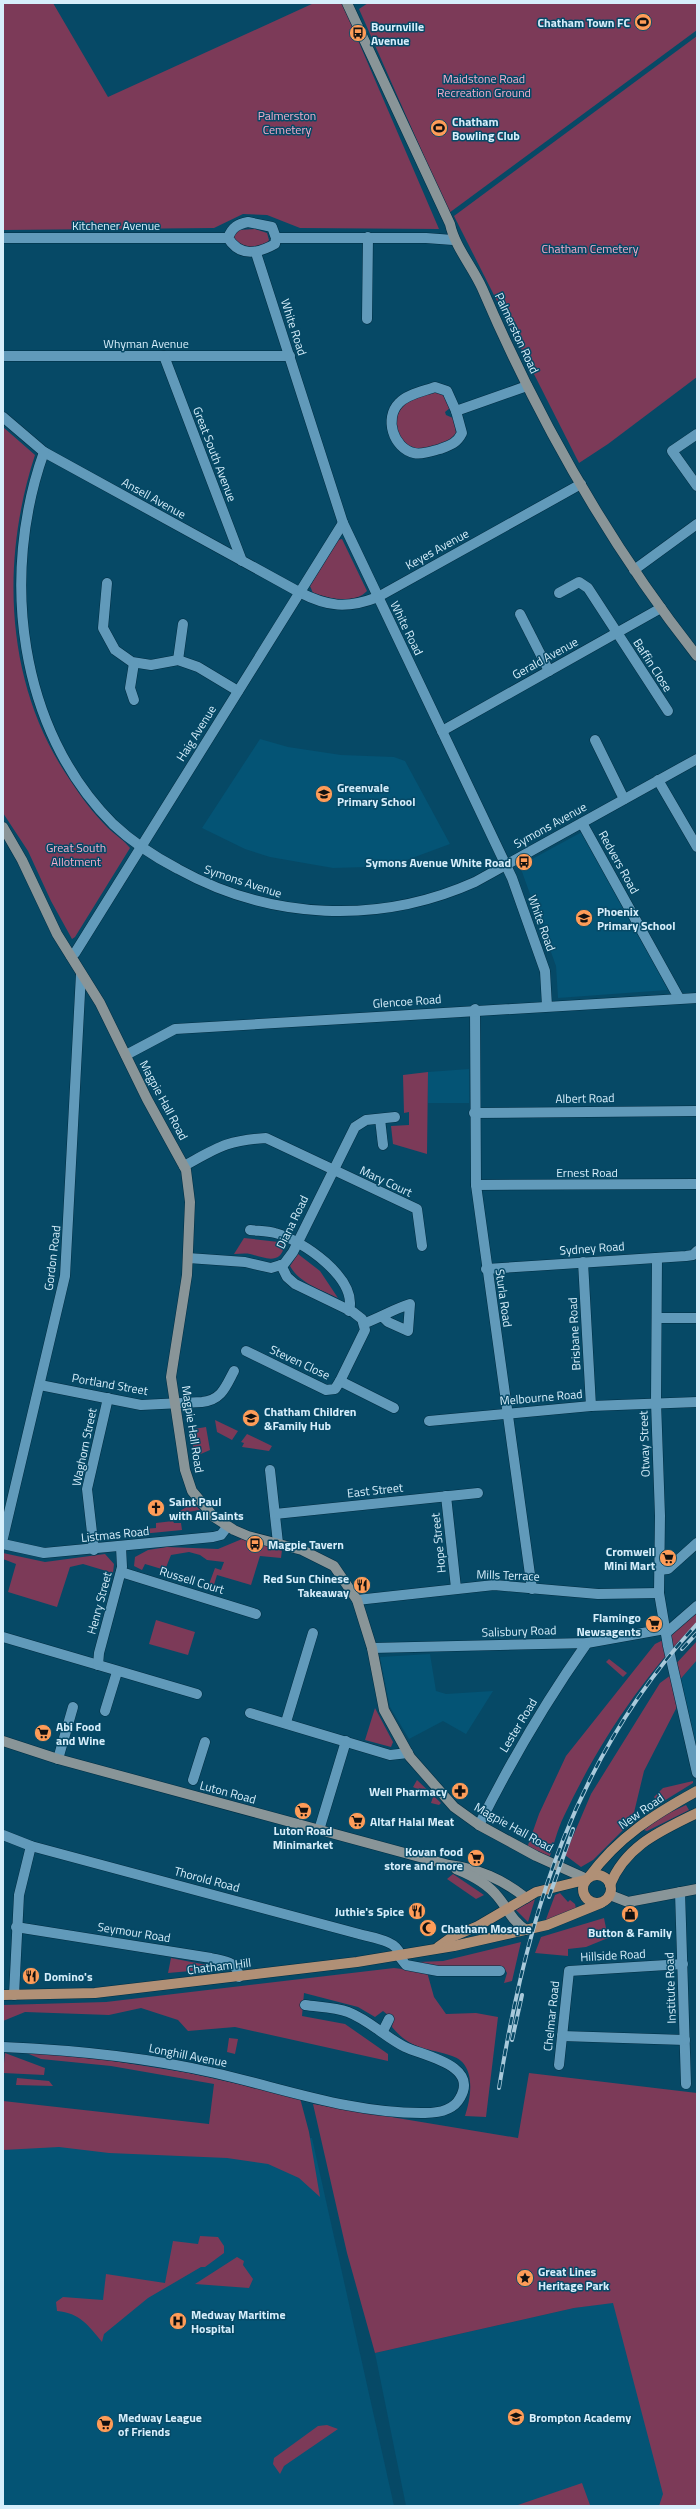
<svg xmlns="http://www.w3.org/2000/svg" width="700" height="2509" font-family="'Titillium Web',sans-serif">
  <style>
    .built { fill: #045475 }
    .green { fill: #7c3a58 }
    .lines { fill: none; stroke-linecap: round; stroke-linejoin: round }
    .street-casing { stroke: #002e43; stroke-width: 11 }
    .secondary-casing { stroke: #002e43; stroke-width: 11 }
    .primary-casing { stroke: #002e43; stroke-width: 11 }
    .street { stroke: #619aba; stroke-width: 10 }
    .secondary { stroke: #899598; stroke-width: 10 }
    .primary { stroke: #b09076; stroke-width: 10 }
    .rail-casing { stroke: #a8c9da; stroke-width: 4 }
    .rail { stroke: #064966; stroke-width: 2.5; stroke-dasharray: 8; stroke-linecap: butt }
    .labels { text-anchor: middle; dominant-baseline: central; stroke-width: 3; stroke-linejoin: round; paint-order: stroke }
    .poi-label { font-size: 12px; font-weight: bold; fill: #d6eefb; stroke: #064966; text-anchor: start }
    .park-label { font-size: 12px; fill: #f7adcb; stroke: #064966 }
    .street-label { font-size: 12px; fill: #d6eefb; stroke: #064966 }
  </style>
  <rect width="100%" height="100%" fill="#064966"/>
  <g class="built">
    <polygon points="260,739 288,747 341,755 394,757 405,761 450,844 404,861 367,867 333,868 270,857 245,849 202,828"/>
    <polygon points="580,833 582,833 668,989 667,990 558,998 556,966 521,869 523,864"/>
    <polygon points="469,1069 469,1103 428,1103 428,1072"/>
    <polygon points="430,1654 436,1691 446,1694 493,1691 466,1734 443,1721 409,1739 390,1707 380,1657"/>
    <polygon points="697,1660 697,1753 678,1682"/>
    <polygon points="3,2120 312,2138 394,2506 3,2506"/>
    <polygon points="614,2302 668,2506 406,2506 375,2353 574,2308"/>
  </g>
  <g class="green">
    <polygon points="3,3 53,3 108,97 314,3 342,3 439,229 300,228 267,215 243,214 214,228 3,230"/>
    <polygon points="368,3 697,3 697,30 449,213 359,9"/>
    <polygon points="697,36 697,377 608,444 579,463 454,216"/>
    <path d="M255 229 267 233 269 240C262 252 243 247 233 241L234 235 239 230Z"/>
    <path d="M434 391 441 392 451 407 445 412 446 415 455 419 456 435C445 450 410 456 399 437 396 433 396 424 395 419L405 401Z"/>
    <path d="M3 427 35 455C0 562 5 686 70 780 81 797 93 813 108 828 115 835 124 840 130 848L75 937 72 939 51 901 28 851 3 813Z"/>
    <path d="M342 539 367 591C354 605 328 598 313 593L310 586 338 540Z"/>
    <polygon points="428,1072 427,1154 393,1144 391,1126 409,1125 409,1112 404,1113 403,1075"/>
    <path d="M244 1238 279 1242 284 1246C281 1266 262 1257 250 1254 245 1253 239 1254 234 1254Z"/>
    <path d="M298 1254 320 1271 338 1298C322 1290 299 1283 290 1266Z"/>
    <polygon points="215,1420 238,1431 232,1440 217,1432"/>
    <polygon points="206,1427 210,1450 196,1456 188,1430"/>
    <polygon points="247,1434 272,1446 269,1451 242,1447 244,1443 241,1442"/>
    <polygon points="193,1503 200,1510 175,1514"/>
    <polygon points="173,1521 174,1523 181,1523 182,1530 131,1535 131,1530 156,1528 156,1523"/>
    <polygon points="242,1539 282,1550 281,1558 260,1556 251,1585 217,1575 212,1591 208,1587 215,1568 221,1570 224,1562 207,1560 200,1555 189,1552 171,1555 165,1570 145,1564 142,1570 134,1566 135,1557 148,1550 167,1547 218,1549"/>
    <polygon points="3,1553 45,1562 105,1554 114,1564 113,1573 83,1564 70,1567 57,1607 8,1592 16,1564 3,1559"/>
    <path d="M697 1608V1622C642 1677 597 1746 564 1816 557 1830 554 1845 549 1859L527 1848 539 1814 566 1756 655 1644 667 1638Z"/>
    <polygon points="156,1620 195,1632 188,1655 149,1644"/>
    <polygon points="697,1641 697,1660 677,1683 681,1699 644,1771 632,1821 593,1860 581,1867 565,1855 591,1794 660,1683 675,1672 673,1667"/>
    <polygon points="609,1659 627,1673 623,1677 606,1662"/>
    <polygon points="375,1708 393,1742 391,1747 365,1740"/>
    <polygon points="417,1780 441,1803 439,1805 431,1803 433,1797 413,1787"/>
    <polygon points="693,1781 693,1783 659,1804 654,1797 663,1788"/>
    <polygon points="686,1805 689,1810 647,1831 644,1830 663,1816"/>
    <polygon points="453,1874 484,1895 476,1899 447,1879"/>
    <polygon points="560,1893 568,1902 570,1900 575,1904 576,1908 545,1922 555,1895"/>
    <polygon points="535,1899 528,1922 516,1910"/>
    <polygon points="604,1918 608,1938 586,1947 568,1949 568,1956 535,1953 541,1937"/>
    <polygon points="521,1942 512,1981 504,1983 507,1973 504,1968 427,1967 418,1962 443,1961"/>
    <polygon points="171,1958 212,1966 213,1969 168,1973"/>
    <path d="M394 1968 427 1972 434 1997 446 2014 476 2013 498 2017 486 2117 465 2116C471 2098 477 2064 452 2056 426 2047 412 2051 392 2027L393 2019 383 2011 375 2017 358 2007 304 1993 302 2016 345 2024 388 2054V2061L235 2027 188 2031 178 2020 141 2008 109 2015 25 2012 3 2021V2005L106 2002Z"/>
    <polygon points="229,2038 238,2039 235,2054 227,2052"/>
    <polygon points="24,2052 107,2060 189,2073 300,2098 309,2132 320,2197 299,2178 268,2164 227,2158 109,2153 59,2147 3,2150 3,2101 209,2124 214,2084 111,2066 41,2059"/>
    <polygon points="5,2053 45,2068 44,2075 3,2073"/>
    <polygon points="529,2073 697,2093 697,2506 659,2506 663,2494 613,2303 574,2308 375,2353 347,2253 313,2104 518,2138"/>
    <polygon points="17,2078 49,2081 53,2086 16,2085"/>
    <path d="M200 2236 218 2237 224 2246V2253L205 2267H201L148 2298 104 2334 102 2342C88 2325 80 2313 57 2311L56 2302 63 2297 103 2300 106 2274 165 2283 173 2241 198 2244Z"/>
    <polygon points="237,2257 244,2261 243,2265 253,2279 249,2288 195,2284"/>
    <polygon points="327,2425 338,2429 284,2466 280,2474 273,2464 274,2458 318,2426"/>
    <polygon points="582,2483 590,2505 593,2506 515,2506"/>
  </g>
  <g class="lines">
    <defs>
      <g id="street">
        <path d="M248 222 272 227 276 238 275 244C257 254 240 257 228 238 232 227 238 224 248 222Z"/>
        <polyline points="3,238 228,238"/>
        <polyline points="276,238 426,238 453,240"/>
        <polyline points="256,253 343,523 512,878 545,971 547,1006"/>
        <polyline points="367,319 368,237"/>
        <polyline points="3,356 290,356"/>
        <polyline points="164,356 242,561"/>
        <path d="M435 387 447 391 456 411 462 433C457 443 451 445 440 449 432 451 423 455 414 453 393 448 384 418 399 403 407 394 424 391 435 387Z"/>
        <polyline points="456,411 527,386"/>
        <path d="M3 417 44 452 299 592C328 607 347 609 378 597L581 484"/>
        <polyline points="697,434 672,451 697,486"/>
        <path d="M44 452C0 575 18 729 113 824 132 842 155 857 178 869 270 920 379 925 475 882L697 759"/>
        <polyline points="634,570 697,524"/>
        <polyline points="107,583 103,628 115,650 132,662 151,665 178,660 198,667 238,691"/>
        <polyline points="559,593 579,582 588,588 668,711"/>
        <polyline points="520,614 549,671"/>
        <polyline points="178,660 183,624"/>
        <polyline points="134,663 130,688 134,700"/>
        <polyline points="442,731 661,608"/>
        <polyline points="595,740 624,799"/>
        <polyline points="658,780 697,847"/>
        <polyline points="582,823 679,998"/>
        <polyline points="71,956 75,953 343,523"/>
        <polyline points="475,1009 476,1185 532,1589"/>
        <polyline points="126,1055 175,1029 697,998"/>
        <polyline points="474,1113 697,1111"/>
        <polyline points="380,1119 383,1145"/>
        <path d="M184 1166C217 1148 227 1140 266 1138L417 1209 422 1246"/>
        <polyline points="476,1185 697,1184"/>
        <path d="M250 1230C258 1231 268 1231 275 1233 302 1240 358 1278 349 1311"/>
        <polyline points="188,1258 245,1262 271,1268 284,1264 293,1252 355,1127 366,1120 395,1117"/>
        <polyline points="657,1258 656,1402 660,1516 659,1593 668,1646 697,1773"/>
        <polyline points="583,1262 591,1406"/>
        <polyline points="281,1265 287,1277 295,1284 353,1312 362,1319 365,1330 340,1381 394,1408"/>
        <polyline points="486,1269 686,1256 693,1255 697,1251"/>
        <polyline points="657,1318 697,1318"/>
        <path d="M365 1323C381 1317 394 1309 410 1304L408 1331 388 1322 383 1317"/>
        <polyline points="246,1351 326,1390 335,1389 340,1381"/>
        <path d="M40 1385 141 1405 202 1402C222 1400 226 1386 234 1371"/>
        <polyline points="429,1421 591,1406 697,1402"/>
        <polyline points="270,1470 278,1543"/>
        <polyline points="446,1496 456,1588"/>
        <polyline points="275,1514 478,1493"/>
        <polyline points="3,1538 65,1276 81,974"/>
        <polyline points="3,1544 44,1553 213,1537 221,1535 227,1527"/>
        <polyline points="94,1550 87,1489 108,1398"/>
        <polyline points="659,1570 668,1569 697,1543"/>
        <polyline points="121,1572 256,1614"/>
        <polyline points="357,1600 494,1585 598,1594 659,1593"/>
        <polyline points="666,1633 697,1606"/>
        <polyline points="3,1637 197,1694"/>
        <polyline points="372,1648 587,1643 665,1629"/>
        <polyline points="98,1665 99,1653 122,1567 121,1547"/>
        <polyline points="105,1711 117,1672"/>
        <polyline points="250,1713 390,1755 408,1753"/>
        <polyline points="286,1722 313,1633"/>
        <polyline points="58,1759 73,1707"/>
        <polyline points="193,1780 205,1742"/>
        <path d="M479 1825C511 1761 546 1701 587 1643"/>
        <polyline points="319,1830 346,1741"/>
        <path d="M3 1835 31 1846 359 1934C372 1938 396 1940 400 1954"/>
        <polyline points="680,1892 686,2084"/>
        <path d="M16 1927 211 1958C224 1961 237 1961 239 1977"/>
        <polyline points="398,1955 406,1965 438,1971 500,1971"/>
        <polyline points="14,1995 19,1895 31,1846"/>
        <polyline points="383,2031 389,2019"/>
        <polyline points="562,2036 685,2040"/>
        <path d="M3 2047C75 2050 145 2057 215 2073 285 2089 353 2114 425 2113 438 2113 453 2111 460 2098 479 2065 424 2056 405 2047 385 2037 369 2020 348 2012 335 2007 319 2007 305 2005"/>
        <polyline points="559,2065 569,1971 683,1964"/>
      </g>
      <g id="secondary">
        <path d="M347 3 450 224C455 247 472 266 482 288 538 419 609 544 697 656"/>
        <polyline points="3,827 22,860 57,934 100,1003 147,1099 186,1170 190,1202 187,1275 171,1377 185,1470 192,1491 214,1517 234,1530 248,1536 302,1550 334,1566 357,1600 372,1648 384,1710 410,1757 454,1807 479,1825 536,1856 587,1879"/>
        <path d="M3 1741 58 1759 449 1865C479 1869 502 1879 526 1898"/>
        <path d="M456 1869C471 1875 488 1884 498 1897 508 1909 512 1921 526 1930"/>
        <polyline points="610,1895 628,1902 697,1889"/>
      </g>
      <g id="primary">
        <circle cx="597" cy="1889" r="14"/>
        <path d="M589 1877C618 1837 655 1814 697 1791"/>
        <path d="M610 1885C626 1845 661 1831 697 1813"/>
        <polyline points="438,1947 452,1937 478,1926 536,1892 585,1880"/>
        <polyline points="3,1995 95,1993 357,1962 454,1946 547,1925 601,1903"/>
      </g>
    </defs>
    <use href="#street" class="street-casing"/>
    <use href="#secondary" class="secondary-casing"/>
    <use href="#primary" class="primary-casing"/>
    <use href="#street" class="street"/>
    <use href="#secondary" class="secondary"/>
    <use href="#primary" class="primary"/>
    <defs>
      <g id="rail">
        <polyline points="682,1649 697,1633"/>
        <polyline points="549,1897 573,1829"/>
        <polyline points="512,2040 522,1995"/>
        <path d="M499 2088C527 1915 575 1756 697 1624"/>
      </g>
    </defs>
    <use href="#rail" class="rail-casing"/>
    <use href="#rail" class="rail"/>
  </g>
  <defs>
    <symbol id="stadium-disc" viewBox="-11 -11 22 22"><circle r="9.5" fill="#fe9c58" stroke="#064966"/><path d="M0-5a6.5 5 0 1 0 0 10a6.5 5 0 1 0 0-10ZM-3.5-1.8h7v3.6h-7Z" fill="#111"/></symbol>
    <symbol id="bus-disc" viewBox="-11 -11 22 22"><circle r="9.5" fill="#fe9c58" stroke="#064966"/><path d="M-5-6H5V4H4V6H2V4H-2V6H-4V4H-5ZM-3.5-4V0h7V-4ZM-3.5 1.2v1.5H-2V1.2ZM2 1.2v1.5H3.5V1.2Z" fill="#111"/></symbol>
    <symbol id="school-disc" viewBox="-11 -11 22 22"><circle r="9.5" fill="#fe9c58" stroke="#064966"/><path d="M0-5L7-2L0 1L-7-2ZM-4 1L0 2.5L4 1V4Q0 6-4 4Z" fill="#111"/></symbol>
    <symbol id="church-disc" viewBox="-11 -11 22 22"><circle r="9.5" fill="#fe9c58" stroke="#064966"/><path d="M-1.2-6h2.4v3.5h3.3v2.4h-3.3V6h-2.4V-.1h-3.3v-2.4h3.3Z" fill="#111"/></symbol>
    <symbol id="supermarket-disc" viewBox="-11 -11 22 22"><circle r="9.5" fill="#fe9c58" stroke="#064966"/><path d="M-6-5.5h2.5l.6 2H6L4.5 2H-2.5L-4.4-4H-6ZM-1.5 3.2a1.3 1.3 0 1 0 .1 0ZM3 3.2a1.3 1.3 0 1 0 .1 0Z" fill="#111"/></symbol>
    <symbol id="restaurant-disc" viewBox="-11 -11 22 22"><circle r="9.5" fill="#fe9c58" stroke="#064966"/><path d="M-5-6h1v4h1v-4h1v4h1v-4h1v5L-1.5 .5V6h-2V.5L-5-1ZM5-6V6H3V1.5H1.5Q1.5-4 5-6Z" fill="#111"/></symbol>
    <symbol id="pharmacy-disc" viewBox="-11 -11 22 22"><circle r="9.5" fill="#fe9c58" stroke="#064966"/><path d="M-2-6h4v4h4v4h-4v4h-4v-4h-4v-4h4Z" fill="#111"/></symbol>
    <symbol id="shop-disc" viewBox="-11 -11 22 22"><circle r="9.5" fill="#fe9c58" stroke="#064966"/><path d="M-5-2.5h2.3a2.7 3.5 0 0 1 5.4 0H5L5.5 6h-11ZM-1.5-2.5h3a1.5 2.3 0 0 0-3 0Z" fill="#111"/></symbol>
    <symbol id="mosque-disc" viewBox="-11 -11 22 22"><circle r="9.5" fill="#fe9c58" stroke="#064966"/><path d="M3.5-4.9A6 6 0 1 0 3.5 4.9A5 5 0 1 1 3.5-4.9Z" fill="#111"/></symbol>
    <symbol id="sight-disc" viewBox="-11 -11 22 22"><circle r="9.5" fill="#fe9c58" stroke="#064966"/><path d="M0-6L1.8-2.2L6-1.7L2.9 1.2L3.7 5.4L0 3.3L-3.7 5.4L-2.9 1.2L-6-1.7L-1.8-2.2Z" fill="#111"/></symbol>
    <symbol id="hospital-disc" viewBox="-11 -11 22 22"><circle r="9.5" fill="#fe9c58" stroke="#064966"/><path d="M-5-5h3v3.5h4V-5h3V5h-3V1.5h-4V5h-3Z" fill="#111"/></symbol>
  </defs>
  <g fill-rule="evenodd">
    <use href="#stadium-disc" x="633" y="12" width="20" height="20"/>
    <use href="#bus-disc" x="348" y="23" width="20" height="20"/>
    <use href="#stadium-disc" x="429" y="118" width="20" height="20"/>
    <use href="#school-disc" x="314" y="784" width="20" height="20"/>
    <use href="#bus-disc" x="514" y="852" width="20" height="20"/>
    <use href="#school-disc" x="574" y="908" width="20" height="20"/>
    <use href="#school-disc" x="241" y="1408" width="20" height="20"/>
    <use href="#church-disc" x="146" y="1498" width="20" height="20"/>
    <use href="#bus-disc" x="245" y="1534" width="20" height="20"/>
    <use href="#supermarket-disc" x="658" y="1548" width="20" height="20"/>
    <use href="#restaurant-disc" x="352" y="1575" width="20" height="20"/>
    <use href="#supermarket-disc" x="644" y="1614" width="20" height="20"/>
    <use href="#supermarket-disc" x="33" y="1723" width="20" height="20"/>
    <use href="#pharmacy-disc" x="450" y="1781" width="20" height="20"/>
    <use href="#supermarket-disc" x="293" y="1801" width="20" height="20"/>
    <use href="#supermarket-disc" x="347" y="1811" width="20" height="20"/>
    <use href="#supermarket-disc" x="466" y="1848" width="20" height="20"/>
    <use href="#restaurant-disc" x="407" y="1901" width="20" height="20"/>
    <use href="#shop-disc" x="620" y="1904" width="20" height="20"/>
    <use href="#mosque-disc" x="418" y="1918" width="20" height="20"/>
    <use href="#restaurant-disc" x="21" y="1966" width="20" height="20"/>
    <use href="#sight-disc" x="515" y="2268" width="20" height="20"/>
    <use href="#hospital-disc" x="168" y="2311" width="20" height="20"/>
    <use href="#school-disc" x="506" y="2407" width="20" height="20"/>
    <use href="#supermarket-disc" x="95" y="2414" width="20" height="20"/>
  </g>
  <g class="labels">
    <g class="poi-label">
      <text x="630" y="22" text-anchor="end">Chatham Town FC</text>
      <text x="371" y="26">Bournville<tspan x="371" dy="14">Avenue</tspan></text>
      <text x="452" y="121">Chatham<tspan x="452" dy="14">Bowling Club</tspan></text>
      <text x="337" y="787">Greenvale<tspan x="337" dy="14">Primary School</tspan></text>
      <text x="511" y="862" text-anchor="end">Symons Avenue White Road</text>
      <text x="597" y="911">Phoenix<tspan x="597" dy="14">Primary School</tspan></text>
      <text x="264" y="1411">Chatham Children<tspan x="264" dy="14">&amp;Family Hub</tspan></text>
      <text x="169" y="1501">Saint Paul<tspan x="169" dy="14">with All Saints</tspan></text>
      <text x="268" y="1544">Magpie Tavern</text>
      <text x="655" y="1551" text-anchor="end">Cromwell<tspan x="655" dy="14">Mini Mart</tspan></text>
      <text x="349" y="1578" text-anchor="end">Red Sun Chinese<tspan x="349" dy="14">Takeaway</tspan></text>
      <text x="641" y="1617" text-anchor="end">Flamingo<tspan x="641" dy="14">Newsagents</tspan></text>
      <text x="56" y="1726">Abi Food<tspan x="56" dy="14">and Wine</tspan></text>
      <text x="447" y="1791" text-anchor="end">Well Pharmacy</text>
      <text x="370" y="1821">Altaf Halal Meat</text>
      <text x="303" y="1830" text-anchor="middle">Luton Road<tspan x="303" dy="14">Minimarket</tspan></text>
      <text x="463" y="1851" text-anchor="end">Kovan food<tspan x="463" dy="14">store and more</tspan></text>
      <text x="404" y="1911" text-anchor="end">Juthie's Spice</text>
      <text x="441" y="1928">Chatham Mosque</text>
      <text x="630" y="1932" text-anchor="middle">Button &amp; Family</text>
      <text x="44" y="1976">Domino's</text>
      <text x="538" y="2271">Great Lines<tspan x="538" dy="14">Heritage Park</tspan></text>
      <text x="191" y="2314">Medway Maritime<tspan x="191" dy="14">Hospital</tspan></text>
      <text x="118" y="2417">Medway League<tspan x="118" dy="14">of Friends</tspan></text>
      <text x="529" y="2417">Brompton Academy</text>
    </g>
    <g class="park-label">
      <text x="484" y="78">Maidstone Road<tspan x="484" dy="14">Recreation Ground</tspan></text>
      <text x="287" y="115">Palmerston<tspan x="287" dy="14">Cemetery</tspan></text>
      <text x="590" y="248">Chatham Cemetery</text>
      <text x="76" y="847">Great South<tspan x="76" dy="14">Allotment</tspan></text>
    </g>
    <g class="street-label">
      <text x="116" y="225">Kitchener Avenue</text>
      <text transform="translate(294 327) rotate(72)">White Road</text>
      <text transform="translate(517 333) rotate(65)">Palmerston Road</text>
      <text x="146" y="343">Whyman Avenue</text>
      <text transform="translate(215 454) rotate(69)">Great South Avenue</text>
      <text transform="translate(154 498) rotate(29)">Ansell Avenue</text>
      <text transform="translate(437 549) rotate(-29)">Keyes Avenue</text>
      <text transform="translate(407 628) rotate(64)">White Road</text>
      <text transform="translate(545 658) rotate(-29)">Gerald Avenue</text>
      <text transform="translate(653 665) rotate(57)">Baffin Close</text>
      <text transform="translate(196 733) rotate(-58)">Haig Avenue</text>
      <text transform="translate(550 825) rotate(-29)">Symons Avenue</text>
      <text transform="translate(619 862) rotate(61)">Redvers Road</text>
      <text transform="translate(243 881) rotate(18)">Symons Avenue</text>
      <text transform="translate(542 923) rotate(70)">White Road</text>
      <text transform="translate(407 1001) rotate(-4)">Glencoe Road</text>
      <text transform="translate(585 1098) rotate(-1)">Albert Road</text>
      <text transform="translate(164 1100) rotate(62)">Magpie Hall Road</text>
      <text x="587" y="1172">Ernest Road</text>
      <text transform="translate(386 1181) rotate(25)">Mary Court</text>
      <text transform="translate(292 1222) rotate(-64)">Diana Road</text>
      <text transform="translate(592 1248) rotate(-4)">Sydney Road</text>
      <text transform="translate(52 1258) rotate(-83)">Gordon Road</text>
      <text transform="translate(504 1298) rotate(82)">Sturla Road</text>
      <text transform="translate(574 1334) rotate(-93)">Brisbane Road</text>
      <text transform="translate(300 1362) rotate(25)">Steven Close</text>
      <text transform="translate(110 1384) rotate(10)">Portland Street</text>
      <text transform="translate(541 1397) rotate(-5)">Melbourne Road</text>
      <text transform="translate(193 1429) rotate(81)">Magpie Hall Road</text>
      <text transform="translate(644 1444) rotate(-92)">Otway Street</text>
      <text transform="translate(84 1447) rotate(-78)">Waghorn Street</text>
      <text transform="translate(375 1490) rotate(-6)">East Street</text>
      <text transform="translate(115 1534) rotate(-6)">Listmas Road</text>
      <text transform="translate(438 1543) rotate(-96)">Hope Street</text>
      <text transform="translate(508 1575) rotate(2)">Mills Terrace</text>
      <text transform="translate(192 1580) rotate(17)">Russell Court</text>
      <text transform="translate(99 1603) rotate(-75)">Henry Street</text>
      <text transform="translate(519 1631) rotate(-2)">Salisbury Road</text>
      <text transform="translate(518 1725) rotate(-59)">Lester Road</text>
      <text transform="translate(228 1792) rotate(15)">Luton Road</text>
      <text transform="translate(641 1811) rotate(-35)">New Road</text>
      <text transform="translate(514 1827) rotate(29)">Magpie Hall Road</text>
      <text transform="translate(207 1879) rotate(15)">Thorold Road</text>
      <text transform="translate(134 1932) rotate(9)">Seymour Road</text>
      <text transform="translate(613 1955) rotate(-3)">Hillside Road</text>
      <text transform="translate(219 1966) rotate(-7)">Chatham Hill</text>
      <text transform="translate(670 1988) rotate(-92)">Institute Road</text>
      <text transform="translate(551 2016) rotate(-84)">Chelmar Road</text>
      <text transform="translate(188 2055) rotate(11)">Longhill Avenue</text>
    </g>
  </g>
  <rect width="700" height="2509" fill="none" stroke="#d6eefb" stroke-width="8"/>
</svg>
